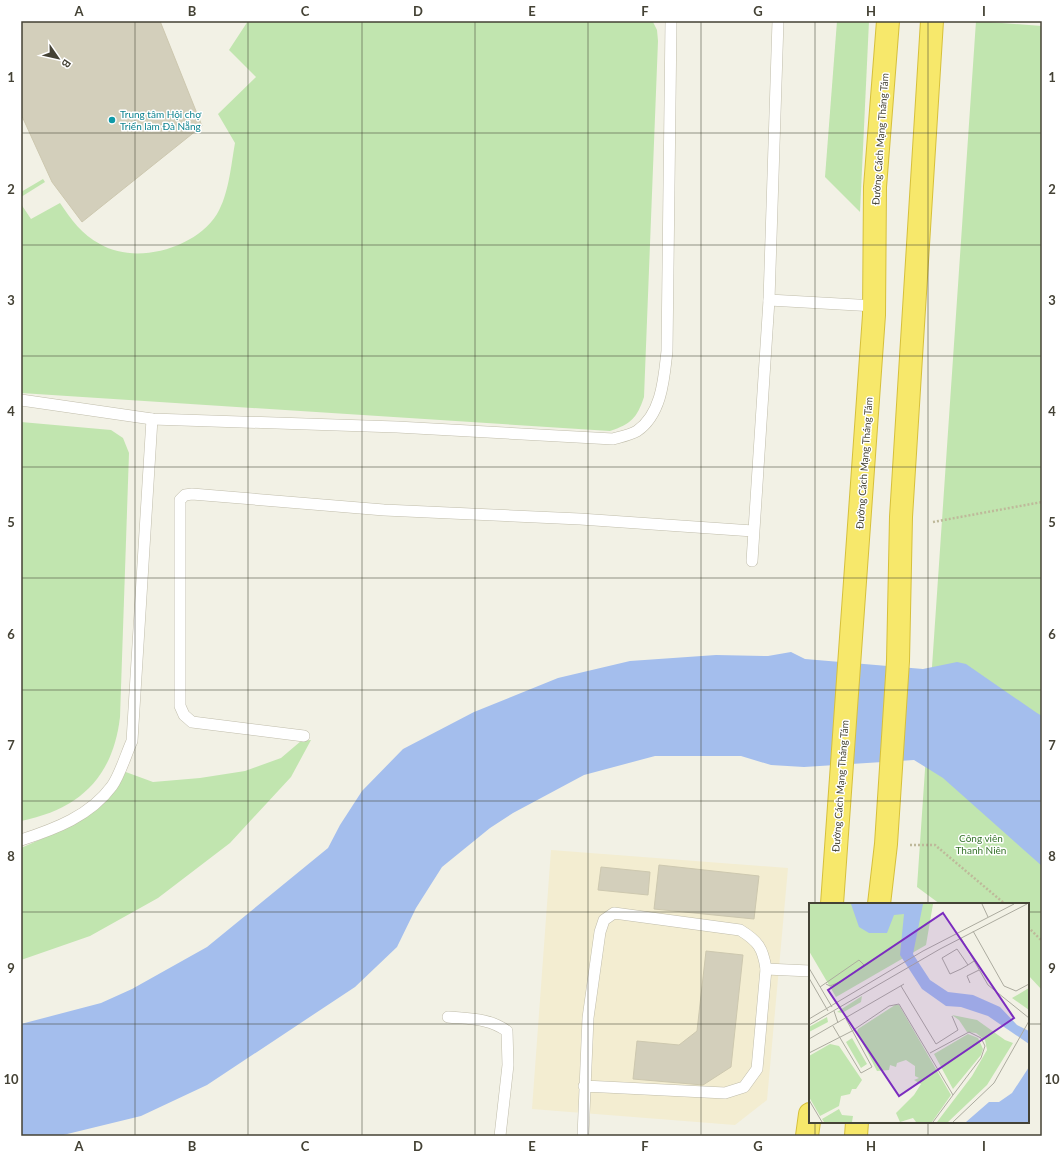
<svg xmlns="http://www.w3.org/2000/svg" width="1063" height="1157" font-family="Lato,sans-serif">
  <style>
    .commercial { fill: #f3edd1 }
    .green { fill: #c1e5af }
    .water { fill: #a4beed }
    .building { fill: #d3cfbb; stroke: #cdc8af }
    .lines { fill: none; stroke-linecap: round; stroke-linejoin: round }
    .lane-casing { stroke: #c0bdab; stroke-width: 12 }
    .highway-casing { stroke: #d6c03b; stroke-width: 24 }
    .path { stroke: #beb99a; stroke-width: 2.5; stroke-dasharray: 2 2; stroke-linecap: butt }
    .lane { stroke: #fff; stroke-width: 11 }
    .highway { stroke: #f7e86b; stroke-width: 22 }
    .grid { fill: none; stroke: #444235; stroke-width: 1; stroke-opacity: 0.55 }
    .culture-dot { fill: #0f9aa8; stroke: #fff; stroke-width: 1.5 }
    .labels { text-anchor: middle; dominant-baseline: central; stroke-width: 3; stroke-linejoin: round; paint-order: stroke }
    .culture-label { font-size: 10px; fill: #0d838f; stroke: #fff; text-anchor: start }
    .street-label { font-size: 10px; fill: #444235; stroke: #fff }
    .park-label { font-size: 10px; fill: #36732b; stroke: #fff }
    .inset-road { fill: none; stroke: #acab9f; stroke-width: 1 }
    .view { fill: #7b2cbf; fill-opacity: 0.15; stroke: #7b2cbf; stroke-width: 2 }
    .inset-edge { fill: none; stroke: #444235; stroke-width: 2 }
    .neatline { fill: none; stroke: #444235; stroke-width: 1.5 }
    .grid-label { font-size: 13px; text-anchor: middle; font-weight: bold; fill: #444235 }
  </style>
  <rect width="100%" height="100%" fill="#f2f1e5"/>
  <polygon class="commercial" points="551,850 788,868 767,1100 735,1125 532,1109"/>
  <g class="green">
    <path d="M248 21 653 22 657 30 658 41 644 397C637 418 631 424 610 431L21 393V204L31 219 60 203C71 219 82 235 100 244 135 265 195 249 217 214 229 194 231 165 235 143L218 114 256 77 229 50Z"/>
    <polygon points="837,21 869,21 860,212 825,177"/>
    <polygon points="976,21 1042,26 1042,990 1028,975 1028,904 940,904 917,887"/>
    <polygon points="43,179 45,182 21,197 21,192"/>
    <path d="M21 422 111 430 123 438 129 453 120 717C113 777 80 809 21 821Z"/>
    <polygon points="311,740 291,777 230,843 158,898 90,936 21,960 21,848 73,825 123,771 153,782 200,778 245,771 281,758 301,741"/>
  </g>
  <polygon class="water" points="791,652 805,659 923,669 957,662 966,664 1037,713 1042,716 1042,866 943,778 914,760 804,767 771,765 741,756 655,756 584,775 513,813 490,828 442,867 416,908 397,947 355,987 207,1085 141,1116 59,1136 21,1136 21,1024 101,1003 132,989 207,947 328,848 340,825 362,791 403,749 474,712 558,678 630,661 716,655 768,656"/>
  <g class="building">
    <polygon points="21,21 160,21 202,126 82,222 52,182 21,114"/>
    <polygon points="659,865 759,876 754,919 654,909"/>
    <polygon points="601,867 650,872 648,895 598,890"/>
    <polygon points="706,951 743,955 731,1067 703,1085 633,1079 637,1041 679,1045 697,1031"/>
  </g>
  <g class="lines">
    <defs>
      <g id="lane">
        <polyline points="769,300 875,306"/>
        <path d="M21 400 152 419 397 427 613 439C620 437 630 435 637 431 662 414 664 378 667 351L671 21"/>
        <polyline points="752,561 769,300 778,21"/>
        <polyline points="304,736 192,722 184,715 180,706 180,500 185,495 192,494 384,510 580,519 753,531"/>
        <path d="M21 840C55 829 90 816 112 786 120 775 126 754 132 741L152 419"/>
        <polyline points="766,969 810,971"/>
        <path d="M448 1017C470 1019 489 1018 507 1031L508 1065 500 1136"/>
        <path d="M583 1136 588 1018 600 932 604 920 614 913 740 930C758 941 763 948 766 969L757 1069 744 1087 725 1093 584 1086"/>
      </g>
      <g id="highway">
        <polyline points="832,904 874,315 875,187 888,21"/>
        <polyline points="879,904 886,844 898,661 901,517 932,21"/>
        <polyline points="807,1136 810,1114"/>
        <polyline points="856,1136 857,1122"/>
      </g>
    </defs>
    <use href="#lane" class="lane-casing"/>
    <use href="#highway" class="highway-casing"/>
    <g class="path">
      <polyline points="933,522 1042,502"/>
      <polyline points="910,845 935,845 1005,904"/>
      <polyline points="1028,927 1042,941"/>
    </g>
    <use href="#lane" class="lane"/>
    <use href="#highway" class="highway"/>
  </g>
  <path class="grid" d="M135 21V1136M248 21V1136M362 21V1136M475 21V1136M588 21V1136M701 21V1136M815 21V904M928 21V904M21 133H1042M21 245H1042M21 356H1042M21 467H1042M21 578H1042M21 690H1042M21 801H1042M21 912H810M1028 912H1042M21 1024H810M1028 1024H1042M815 1122V1136M928 1122V1136"/>
  <circle class="culture-dot" cx="112" cy="120" r="4"/>
  <g class="labels">
    <g class="culture-label">
      <text x="120" y="114">Trung tâm Hội chợ<tspan x="120" dy="12">Triển lãm Đà Nẵng</tspan></text>
    </g>
    <g class="street-label">
      <text transform="translate(880 139) rotate(-86)">Đường Cách Mạng Tháng Tám</text>
      <text transform="translate(864 463) rotate(-86)">Đường Cách Mạng Tháng Tám</text>
      <text transform="translate(840 786) rotate(-86)">Đường Cách Mạng Tháng Tám</text>
    </g>
    <g class="park-label">
      <text x="981" y="838">Công viên<tspan x="981" dy="12">Thanh Niên</tspan></text>
    </g>
  </g>
  <g transform="translate(809 903)">
    <rect width="220" height="220" fill="#f2f1e5"/>
    <path d="M0 1H124L117 42 27 94 0 48ZM220 85V107L203 95ZM53 93 52 99 33 110 28 109ZM86 102H90L142 192 123 219H107L104 215 91 219 87 210 105 192 112 181 105 177 110 175 106 173V163L97 157 88 160 87 164 81 162 80 167 68 168 48 129 49 126ZM143 112 168 117 196 137 204 140 178 182 139 219H128L163 173 178 147 176 137 167 130 158 129 150 117ZM18 114 19 119 0 129V124ZM159 131 169 135 174 146 172 152 144 186 125 151ZM43 135 58 161 52 165 37 139ZM21 141 30 143 53 177 47 186H43L41 191 32 193 30 203 11 213 0 194V153ZM30 206 33 212 44 213 43 219H15L13 216Z" fill="#c1e5af"/>
    <path d="M42 1H114L104 51 121 77 139 89 164 92 191 104 208 122 220 128V141L179 113 152 104 137 103 113 86 91 52 95 11 85 12 78 30H60L50 24ZM220 164V219H157L180 199H190L203 190Z" fill="#a4beed"/>
    <path class="inset-road" d="M173 1 179 14M164 28 195 83 207 88 220 81M152 35 179 82 220 115M159 62 148 46 133 55 141 71 152 66 159 62 165 58M0 65 23 104M0 75 19 108M161 80 158 73 170 67M92 83 127 141 149 127 143 113M11 84 50 57 55 62 33 78 21 83 17 81M25 108 29 120M0 116 114 48 205 1M0 122 131 46 218 1M24 123 52 170 63 164 37 116M0 136 95 81M0 150 43 128 80 103 90 101 144 192 172 155 176 143 172 135 160 129 121 150M0 197 13 219M124 219 144 192M144 219 185 180 220 118"/>
    <path class="view" d="M134 10 205 115 90 193 19 87Z"/>
    <rect width="220" height="220" class="inset-edge"/>
  </g>
  <rect width="1063" height="1157" fill="none" stroke="#ffffff" stroke-width="44"/>
  <g transform="translate(58 58) rotate(124)" stroke="#ffffff" stroke-width="3" paint-order="stroke">
  <path d="M0-3L7 15L0 10L-7 15Z" fill="#444235"/>
  <text y="-6" font-size="11" font-weight="bold" text-anchor="middle" fill="#444235">B</text>
  </g>
  <rect x="22" y="22" width="1019" height="1113" class="neatline"/>
  <g class="grid-label">
    <text x="79" y="16">A</text>
    <text x="192" y="16">B</text>
    <text x="305" y="16">C</text>
    <text x="418" y="16">D</text>
    <text x="532" y="16">E</text>
    <text x="645" y="16">F</text>
    <text x="758" y="16">G</text>
    <text x="871" y="16">H</text>
    <text x="984" y="16">I</text>
    <text x="11" y="82">1</text>
    <text x="1052" y="82">1</text>
    <text x="11" y="194">2</text>
    <text x="1052" y="194">2</text>
    <text x="11" y="305">3</text>
    <text x="1052" y="305">3</text>
    <text x="11" y="416">4</text>
    <text x="1052" y="416">4</text>
    <text x="11" y="527">5</text>
    <text x="1052" y="527">5</text>
    <text x="11" y="639">6</text>
    <text x="1052" y="639">6</text>
    <text x="11" y="750">7</text>
    <text x="1052" y="750">7</text>
    <text x="11" y="861">8</text>
    <text x="1052" y="861">8</text>
    <text x="11" y="973">9</text>
    <text x="1052" y="973">9</text>
    <text x="11" y="1084">10</text>
    <text x="1052" y="1084">10</text>
    <text x="79" y="1151">A</text>
    <text x="192" y="1151">B</text>
    <text x="305" y="1151">C</text>
    <text x="418" y="1151">D</text>
    <text x="532" y="1151">E</text>
    <text x="645" y="1151">F</text>
    <text x="758" y="1151">G</text>
    <text x="871" y="1151">H</text>
    <text x="984" y="1151">I</text>
  </g>
</svg>
